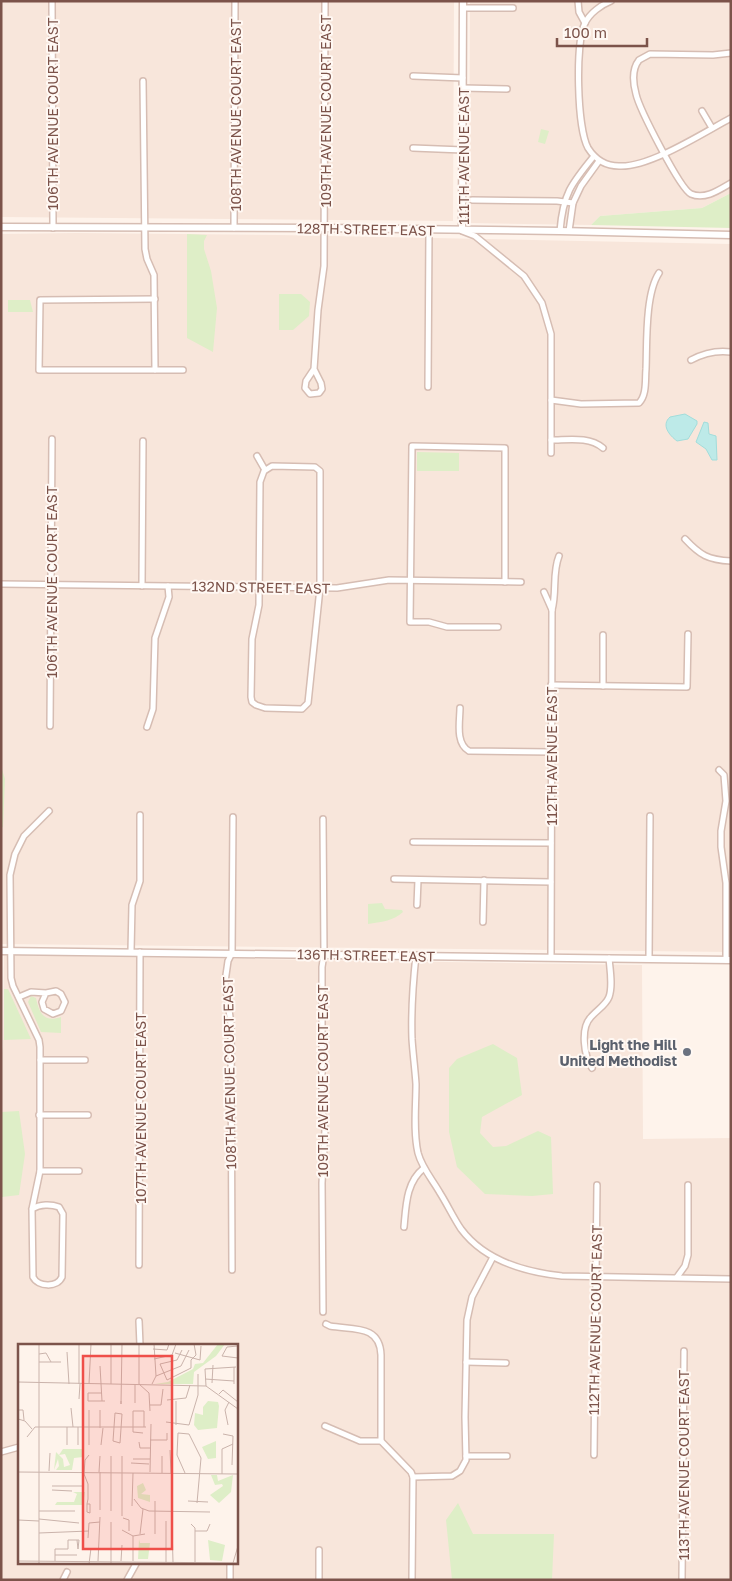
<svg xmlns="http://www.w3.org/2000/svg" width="732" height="1581" font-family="'Golos Text',sans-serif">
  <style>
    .residential { fill: #f8e6db; fill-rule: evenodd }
    .green { fill: #deeec7 }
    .water { fill: #bdeae8; stroke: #a2dddb }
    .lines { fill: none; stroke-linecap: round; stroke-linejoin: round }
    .minor-casing { stroke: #d6bdb3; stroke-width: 8 }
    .tertiary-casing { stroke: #d6bdb3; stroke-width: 9 }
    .minor { stroke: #fff; stroke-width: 5 }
    .tertiary { stroke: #fff; stroke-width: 6 }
    .worship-dot { fill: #6b7280; stroke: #fff8f3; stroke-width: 2 }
    .labels { text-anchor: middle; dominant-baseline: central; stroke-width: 4; stroke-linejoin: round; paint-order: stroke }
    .street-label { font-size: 14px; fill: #7c534a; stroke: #fff8f3 }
    .worship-label { font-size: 14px; font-weight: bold; fill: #5b616d; stroke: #fff8f3; text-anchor: end }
    .inset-road { fill: none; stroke: #cab3ab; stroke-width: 1 }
    .view { fill: #ef4f49; fill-opacity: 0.15; stroke: #ef4f49; stroke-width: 2.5 }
    .inset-edge { fill: none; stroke: #7c534a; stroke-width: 2.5 }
  </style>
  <rect width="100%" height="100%" fill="#fef3eb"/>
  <g class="residential">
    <polygon points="1,1 454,1 453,221 1,217"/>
    <polygon points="470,1 731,1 731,193 702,208 600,216 591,225 469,223"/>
    <polygon points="76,233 279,235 731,244 731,952 1,944 1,234"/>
    <path d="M4 955 642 965 643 1139 731 1138V1580H1L3 1112H1V1040L3 1053ZM19 1345H236V1562H19Z"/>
  </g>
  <g class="green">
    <polygon points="541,129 549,131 545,144 538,142"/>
    <polygon points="731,193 731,228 591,225 600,216 702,208"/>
    <polygon points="187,234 207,235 204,241 204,249 211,271 217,308 213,352 187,338"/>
    <polygon points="279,294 301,294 310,302 309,316 293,330 279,330"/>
    <polygon points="8,300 30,300 33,312 8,312"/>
    <polygon points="417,452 459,453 459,471 417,471"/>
    <polygon points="1,766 5,779 3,827 1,828"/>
    <path d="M382 903 385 909 402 910 403 912C393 921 381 922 368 924V904Z"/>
    <polygon points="4,989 8,989 31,1039 4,1040"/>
    <path d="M31 996 36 998C39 1013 44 1023 61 1017V1033L41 1032 28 1002Z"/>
    <polygon points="493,1044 517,1058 522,1095 482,1117 480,1133 493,1147 506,1146 538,1131 551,1137 553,1194 532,1196 485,1194 457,1167 449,1132 449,1068 457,1059"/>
    <polygon points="19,1111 25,1154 19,1195 2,1197 1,1223 1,1112"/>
    <polygon points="458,1503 473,1534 554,1534 552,1580 452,1580 446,1520"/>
  </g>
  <g class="water">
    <path d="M685 414 697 421V424L688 439 677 441C669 435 661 425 670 417Z"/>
    <polygon points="704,422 708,423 709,434 716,436 717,460 712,460 706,449 696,442"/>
  </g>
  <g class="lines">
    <defs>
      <g id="minor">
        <polyline points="52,1 53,228"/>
        <polyline points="578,1 579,12 585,23"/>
        <path d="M611 1C601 5 590 13 585 23 575 43 577 128 588 148 595 159 606 166 619 166 649 168 703 133 731 118"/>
        <polyline points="463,8 513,8"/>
        <path d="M731 53 713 55 650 54 639 60C632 69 633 83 636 94 639 108 680 189 691 194 705 200 719 190 731 183"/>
        <polyline points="413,76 463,78"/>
        <polyline points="143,81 145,249 147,259 154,275 155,370"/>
        <polyline points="463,88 507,89"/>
        <polyline points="702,111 712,128"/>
        <polyline points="413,148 463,150"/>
        <polyline points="472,200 557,201 573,203"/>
        <polyline points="234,228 235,1"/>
        <polyline points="462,231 475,236 524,276 542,303 551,334 551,453"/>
        <path d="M560 231C563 194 571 184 594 156"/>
        <polyline points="569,231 573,203 581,186 599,161"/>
        <polyline points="155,299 40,300 39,370 183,370"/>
        <path d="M691 360C704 353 716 350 731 352"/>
        <polyline points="314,369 306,381 305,388 310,394 319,393 322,389 321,383 314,369 318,310 324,266 325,1"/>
        <polyline points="428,387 429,230"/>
        <path d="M551 400 581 404 639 403C647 395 645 380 646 369 647 343 645 294 659 273"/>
        <path d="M551 440C568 440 589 436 603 448"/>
        <polyline points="257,456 265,470"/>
        <polygon points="272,466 315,467 320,471 320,588 308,703 302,709 265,708 256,705 252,702 251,697 252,639 259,605 260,482 264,471"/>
        <path d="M685 539C700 555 708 560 731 561"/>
        <polyline points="1,584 337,588 389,580 521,582"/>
        <polyline points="142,586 143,441"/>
        <polyline points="544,592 552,610"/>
        <polyline points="498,627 447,627 429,622 410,622 412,446 505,448 505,582"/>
        <polyline points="551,685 687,687 688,634"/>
        <polyline points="603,686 603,635"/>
        <path d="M460 708C460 721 455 743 469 751L551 752"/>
        <polyline points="50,726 52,439"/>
        <polyline points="147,727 153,709 155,638 169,597 168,586"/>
        <polyline points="719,770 724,775 726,801 721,831 721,847 726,883 726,960"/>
        <polyline points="413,842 551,843"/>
        <polyline points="394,879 551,882"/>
        <polyline points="417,905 418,880"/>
        <polyline points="483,922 484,880"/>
        <polyline points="131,951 132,905 140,881 140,815"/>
        <path d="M416 955C413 983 411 1011 412 1039 413 1054 415 1069 416 1084 416 1106 413 1131 418 1153 422 1168 432 1179 440 1193 447 1204 453 1217 461 1229 484 1260 524 1272 562 1276L731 1279"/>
        <path d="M551 957 552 610C557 592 552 573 559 556"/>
        <polyline points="649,958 650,816"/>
        <polyline points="19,997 31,992 46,993 42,1002 44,1009 53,1014 61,1011 65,1002 61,994 56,991 46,993"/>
        <polyline points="40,1060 85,1060"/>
        <path d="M592 1068C584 1056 580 1028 591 1017 596 1011 606 1005 609 997 613 986 610 970 609 958"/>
        <polyline points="39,1115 88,1115"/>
        <polyline points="40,1171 79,1171"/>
        <path d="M32 1209C40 1204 51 1204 59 1207L63 1214 62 1277C57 1288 38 1287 33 1277L32 1209 40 1171V1047L39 1040 13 986 11 978 10 875 15 854 24 836 49 811"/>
        <path d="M404 1227C406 1206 406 1182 424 1168"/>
        <polyline points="139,1265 140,952"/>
        <polyline points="232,1270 231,1024 225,982 228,961 232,953 233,817"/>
        <polyline points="677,1277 685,1266 688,1255 688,1185"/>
        <polyline points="323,1312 322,1183 325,1130 322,1110 322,967 324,954 323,819"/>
        <polyline points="139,1321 140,1345"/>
        <path d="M326 1324 330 1326C352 1330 380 1324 381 1355V1441"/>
        <polyline points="466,1362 506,1363"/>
        <polyline points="325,1426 360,1441 381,1441 411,1472 413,1477 452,1476 460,1471 466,1460 465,1417 467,1320 472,1297 493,1257"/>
        <polyline points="1,1452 19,1447"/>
        <polyline points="594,1455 597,1185"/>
        <polyline points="466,1456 507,1456"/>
        <polyline points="63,1580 67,1572"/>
        <polyline points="127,1580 137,1562"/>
        <polyline points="230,1580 230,1562"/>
        <polyline points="319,1580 319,1550"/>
        <polyline points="412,1580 413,1477"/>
        <polyline points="682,1580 684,1351"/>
      </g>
      <g id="tertiary">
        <polyline points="1,227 325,228 560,231 731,235"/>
        <polyline points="462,230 463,1"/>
        <polyline points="1,951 731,960"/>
      </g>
    </defs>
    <use href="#minor" class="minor-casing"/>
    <use href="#tertiary" class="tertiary-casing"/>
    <use href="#minor" class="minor"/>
    <use href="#tertiary" class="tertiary"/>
  </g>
  <circle class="worship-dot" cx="687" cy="1052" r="5"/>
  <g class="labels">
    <g class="street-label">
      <text transform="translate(325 111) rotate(-90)">109TH AVENUE COURT EAST</text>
      <text transform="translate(52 114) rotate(-90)">106TH AVENUE COURT EAST</text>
      <text transform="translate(235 115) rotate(-90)">108TH AVENUE COURT EAST</text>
      <text transform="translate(463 156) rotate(-90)">111TH AVENUE EAST</text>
      <text transform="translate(366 229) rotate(1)">128TH STREET EAST</text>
      <text transform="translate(51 582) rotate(-90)">106TH AVENUE COURT EAST</text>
      <text transform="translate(261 587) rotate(1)">132ND STREET EAST</text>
      <text transform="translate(551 756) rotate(-90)">112TH AVENUE EAST</text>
      <text transform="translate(366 955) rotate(1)">136TH STREET EAST</text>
      <text transform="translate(229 1073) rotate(-91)">108TH AVENUE COURT EAST</text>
      <text transform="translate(322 1081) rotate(-90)">109TH AVENUE COURT EAST</text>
      <text transform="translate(140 1108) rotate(-90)">107TH AVENUE COURT EAST</text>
      <text transform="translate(595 1320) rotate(-89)">112TH AVENUE COURT EAST</text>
      <text transform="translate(683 1465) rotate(-90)">113TH AVENUE COURT EAST</text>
    </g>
    <g class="worship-label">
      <text x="677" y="1044">Light the Hill<tspan x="677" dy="16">United Methodist</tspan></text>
    </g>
  </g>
  <g transform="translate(18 1344)">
    <rect width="220" height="220" fill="#fef3eb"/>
    <path d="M200 0H207L198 12 176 28 175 40H137L150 38 175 25 177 20 185 19ZM190 57 200 58 201 62 199 84 180 86 176 81 177 69 185 71V63ZM198 97V114L190 115 184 103ZM45 105H65V113L56 114 54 126H38L41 122 40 115 36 126 38 108 45 115 46 123 52 121 47 110 41 111ZM193 131H199L200 137 215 131 213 148 201 159 192 151 205 142 204 140 197 141ZM125 139 128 146 123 150 132 151V158L120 154 119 142ZM55 148H67L65 161H37L39 158H56L59 150ZM121 195 122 199H132L130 215H120ZM190 196 207 201 204 217 192 216Z" fill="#deeec7"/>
    <path class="inset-road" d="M121 0V40L131 49 132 67M220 2 209 3 204 12 220 14M135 5 149 6 151 0M164 6 159 16 142 20 149 36 173 24V16L178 11 176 0M49 8 51 40M157 9 182 16 183 2M21 10 28 9 33 18M136 15 154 11 158 0M21 18H43M82 22 84 57M138 32 163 22 171 6M187 35 216 37M0 38 188 42 220 65M194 39 195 21M61 40V0M71 40 73 0M93 40V0M134 40 138 32 136 0M216 40V23M188 42 187 25 218 23M84 49H70V57H87M201 50 205 46 220 58M61 55 62 40M149 56 168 54 172 41M103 57V60L104 0M117 59V41M132 61H143L145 45M53 64 55 83M0 66H5L6 76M97 69 104 70 102 99 95 97ZM0 75 7 77 14 85M148 78 171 81 180 51V30M158 81V57M210 81 207 66 211 58M60 83V101M82 84V66M125 89 115 88V67H126V83M205 90 215 92 214 121M9 93 17 83H128M132 96H149V89M121 98 122 104H132M49 101V83M71 101V66M83 101 85 84M152 106 153 129M115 115H132M113 119 131 120M31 127 32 109M0 128 220 130M81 128 82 112M132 128 133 80M144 129V112M167 129 159 111 160 89 171 90 183 114 179 159M204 130V105L215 100M34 142H65M34 146 54 147M116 155 123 164 131 167 192 168M170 157 190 158M69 160H72V169L69 168V160L70 155V140L66 130 67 116 71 111M114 162 115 129M82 166V128M21 167H57M93 167V112M104 172V112M105 174 111 176V187M21 175 61 179M0 176 21 177M173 180 177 184V218M154 182 155 218M104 186 115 192 127 190M177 187H189L192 180M21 189 71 187M122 190 125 165M137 190V157M70 194 71 179 82 178M37 211H59M0 217 220 219M37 217V205H50V196H61L60 205 59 196M80 217 82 173M103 217 104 201M115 217V192M148 218V177M215 219 220 202M21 220V0M71 220 73 204M93 220V178"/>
    <path class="view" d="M65 12H154V205H65Z"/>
    <rect width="220" height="220" class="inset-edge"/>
  </g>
  <rect width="732" height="1581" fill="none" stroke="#7c534a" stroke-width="5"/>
  <path d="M557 38v8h90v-8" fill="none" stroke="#7c534a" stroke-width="2.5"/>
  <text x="564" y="38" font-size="15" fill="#7c534a" stroke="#fff8f3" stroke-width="4" paint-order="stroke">100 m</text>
</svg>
